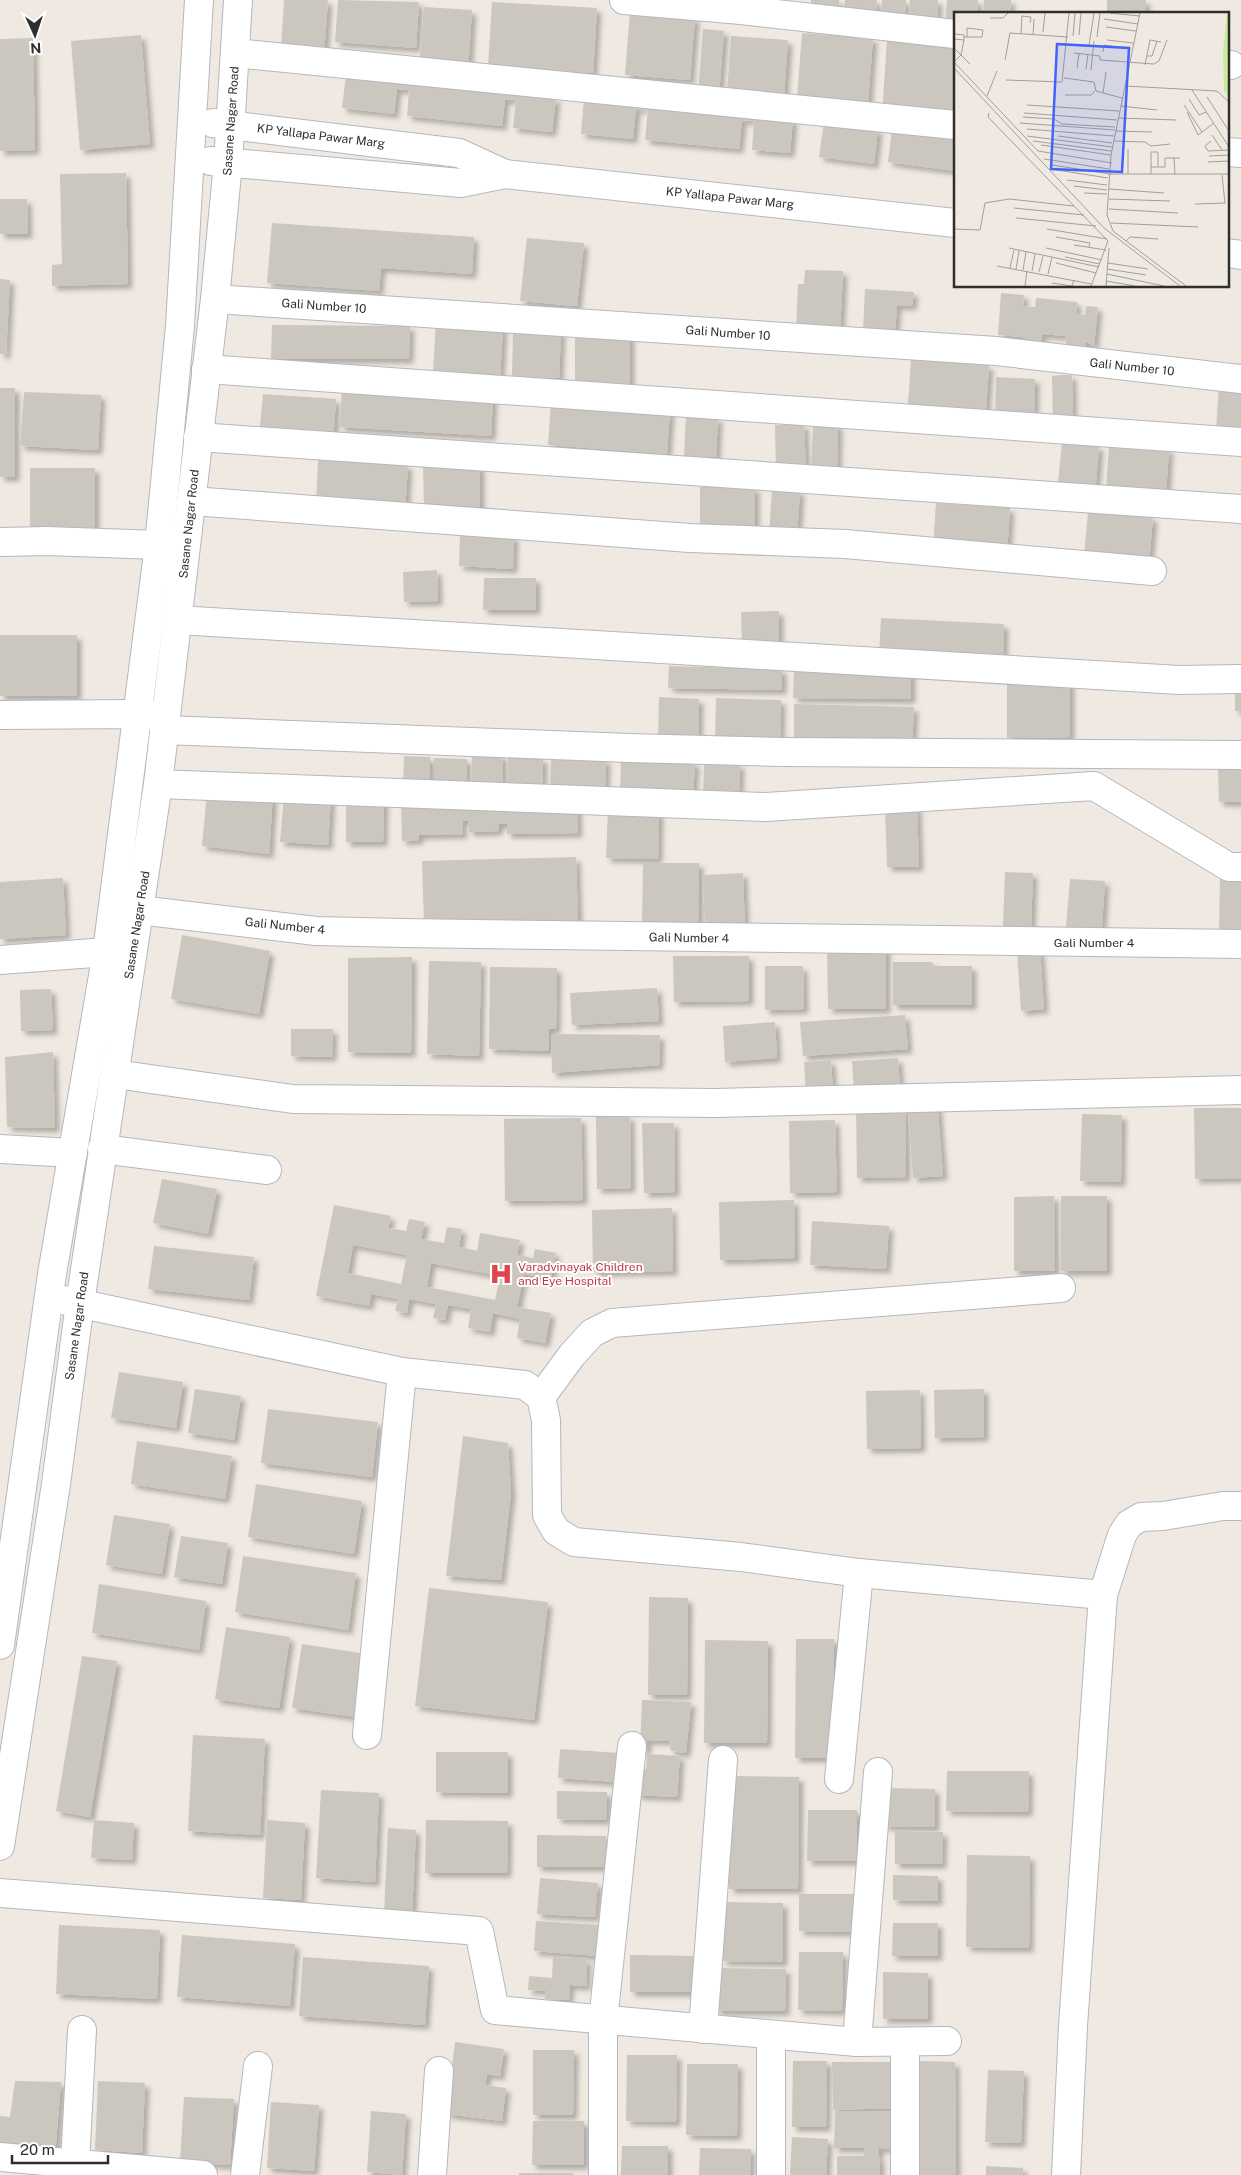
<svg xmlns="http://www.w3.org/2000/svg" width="1241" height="2175" font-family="'Public Sans',sans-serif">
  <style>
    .building { fill: #cbc7bf; fill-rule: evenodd; filter: url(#shadow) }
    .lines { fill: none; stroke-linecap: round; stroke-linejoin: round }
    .street-casing { stroke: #b4b7c1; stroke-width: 30 }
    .secondary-casing { stroke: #b4b7c1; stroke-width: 30 }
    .street { stroke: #fff; stroke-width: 28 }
    .secondary { stroke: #fff; stroke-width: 28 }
    .labels { text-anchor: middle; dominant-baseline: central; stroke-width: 4; stroke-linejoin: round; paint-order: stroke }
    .street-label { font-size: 12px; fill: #2e2e2e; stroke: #fff }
    .health-label { font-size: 12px; fill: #be3a42; stroke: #fff; text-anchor: start }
    .inset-road { fill: none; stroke: #a29e99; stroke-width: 1 }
    .view { fill: #4264fb; fill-opacity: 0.15; stroke: #4264fb; stroke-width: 2.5 }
    .inset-edge { fill: none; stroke: #2e2e2e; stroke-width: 2.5 }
  </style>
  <defs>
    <filter id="shadow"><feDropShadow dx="4.5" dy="4.5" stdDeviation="2.5" flood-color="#0004"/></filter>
  </defs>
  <rect width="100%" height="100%" fill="#efe9e1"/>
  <g class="building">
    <polygon points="284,0 328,0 324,53 281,50"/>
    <polygon points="338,0 419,2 416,48 335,42"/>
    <polygon points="811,0 839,0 839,10 811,8"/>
    <polygon points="845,0 877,0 876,11 844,9"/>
    <polygon points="882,0 906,0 905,13 882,11"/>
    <polygon points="910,0 938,0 937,21 909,19"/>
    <polygon points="947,0 978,0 977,14 955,14 955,25 945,24"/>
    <polygon points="984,0 1011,0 1010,14 983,14"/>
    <polygon points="1107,0 1146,0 1145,14 1107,14"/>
    <polygon points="492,2 597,8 593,73 488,66"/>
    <polygon points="424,7 472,10 468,70 419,67"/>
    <polygon points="630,12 695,17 690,80 625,75"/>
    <polygon points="703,29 724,31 719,94 698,93"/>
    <polygon points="802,33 873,38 868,103 797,98"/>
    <polygon points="141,35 150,144 80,150 71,41"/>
    <polygon points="731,36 788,40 784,96 727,92"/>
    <polygon points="33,38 35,150 0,151 0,39"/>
    <polygon points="887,40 955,44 955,119 882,114"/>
    <polygon points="346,75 556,98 552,132 513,128 516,100 505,99 502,126 407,116 409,90 397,89 394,114 342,108"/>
    <polygon points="584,99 793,119 790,153 752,150 754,121 742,120 739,149 645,140 648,109 636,108 633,139 581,134"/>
    <polygon points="824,122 878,129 874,164 819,157"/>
    <polygon points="892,129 955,137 955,171 888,162"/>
    <polygon points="126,173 128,284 52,286 52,265 62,264 60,174"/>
    <polygon points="0,199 27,199 28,234 0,234"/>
    <polygon points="272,223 474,237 472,274 381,268 379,291 267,283"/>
    <polygon points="527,238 584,243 577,306 520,301"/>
    <polygon points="805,270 843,271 840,332 796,330 798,284 804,284"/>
    <polygon points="0,279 10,280 6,354 0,354"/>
    <polygon points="865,289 914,292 912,306 897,305 895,333 863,331"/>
    <polygon points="1001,293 1024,295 1023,306 1035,307 1036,298 1077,302 1076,314 1085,315 1086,306 1098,307 1094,346 1086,342 1084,353 1067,348 1065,336 1042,334 1040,348 1023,347 1024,337 998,335"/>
    <polygon points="436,322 503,326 500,377 433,373"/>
    <polygon points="272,325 410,326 409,359 271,359"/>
    <polygon points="513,329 561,331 559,378 512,376"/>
    <polygon points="575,334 630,334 630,385 575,386"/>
    <polygon points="911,360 989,365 986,409 908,404"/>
    <polygon points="1061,375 1072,375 1073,424 1053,424 1052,376"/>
    <polygon points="996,377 1035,379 1034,425 995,424"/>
    <polygon points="1219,383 1241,384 1241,432 1216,430"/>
    <polygon points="342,387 493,396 491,436 340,427"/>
    <rect x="0" y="388" width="15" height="89"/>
    <polygon points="24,392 101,395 98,450 20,446"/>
    <polygon points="263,394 336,399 333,443 259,437"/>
    <polygon points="551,402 670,410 667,454 548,445"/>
    <polygon points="686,416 718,418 716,457 684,456"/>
    <polygon points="804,424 806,472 776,473 775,425"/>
    <polygon points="813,424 838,424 837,472 811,471"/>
    <polygon points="1062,443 1099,446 1095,496 1057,492"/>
    <polygon points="1109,444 1169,449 1166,494 1106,490"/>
    <polygon points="318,460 408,465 405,511 316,506"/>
    <polygon points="423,465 480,465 480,510 424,510"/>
    <polygon points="30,468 95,468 95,536 30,535"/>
    <polygon points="700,487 755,487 755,533 700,532"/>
    <polygon points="772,489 800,490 797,537 769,535"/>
    <polygon points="936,503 1010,508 1007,553 933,548"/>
    <polygon points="1088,512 1153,517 1149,562 1084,557"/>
    <polygon points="460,534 514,536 513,569 459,566"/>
    <polygon points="437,570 438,601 404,602 403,572"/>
    <polygon points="484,578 536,578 536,610 483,610"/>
    <polygon points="779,611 779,644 742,644 741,612"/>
    <polygon points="881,618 1004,624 1003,663 879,656"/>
    <rect x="0" y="635" width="77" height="61"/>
    <polygon points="669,666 782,669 782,690 668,688"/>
    <polygon points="794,670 911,671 911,699 793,698"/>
    <polygon points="1007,677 1070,677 1070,737 1007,738"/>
    <rect x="1235" y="685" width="6" height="26"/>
    <polygon points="659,697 699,699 698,744 658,743"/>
    <polygon points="716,698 781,700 780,745 715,744"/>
    <polygon points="794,704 914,707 912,747 794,745"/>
    <polygon points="472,754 503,755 502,794 471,794"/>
    <polygon points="404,756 430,757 430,788 403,787"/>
    <polygon points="508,757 543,758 542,796 507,795"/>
    <polygon points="434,758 467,759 466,789 434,788"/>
    <polygon points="551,758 606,759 605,795 550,794"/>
    <polygon points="621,759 695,762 693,798 620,795"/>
    <polygon points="704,763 740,764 739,799 703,798"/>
    <polygon points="1241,767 1241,802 1219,802 1218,768"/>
    <polygon points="207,792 273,794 269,854 202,846"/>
    <polygon points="284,794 331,797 328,845 280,842"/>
    <polygon points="346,799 384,799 383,842 346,842"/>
    <polygon points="401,802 577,805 578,833 507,834 507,824 499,824 498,831 469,832 468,821 462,821 463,834 419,835 419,840 402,841"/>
    <polygon points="917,805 919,867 887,867 885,806"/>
    <polygon points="608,808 659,812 658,859 606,858"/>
    <polygon points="576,857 578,921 424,925 422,861"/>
    <polygon points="643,863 699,863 699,926 642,926"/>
    <polygon points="1005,872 1033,873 1031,928 1003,926"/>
    <polygon points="743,873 745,930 705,931 703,875"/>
    <polygon points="1220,873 1241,873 1241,939 1219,939"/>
    <polygon points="63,878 66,935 0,939 0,882"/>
    <polygon points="1070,879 1105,881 1101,941 1065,939"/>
    <polygon points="182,935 270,951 259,1014 171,999"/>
    <polygon points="886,944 886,1009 828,1009 827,945"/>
    <polygon points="1040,949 1044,1009 1021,1011 1017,951"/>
    <polygon points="673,956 749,956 749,1001 674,1002"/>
    <polygon points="412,957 411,1053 348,1052 348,958"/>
    <polygon points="429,961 481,962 479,1056 427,1054"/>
    <polygon points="893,962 931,962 935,966 972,966 972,1005 893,1005"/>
    <polygon points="765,966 803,966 804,1009 765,1010"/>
    <polygon points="490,967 557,968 556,1029 549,1029 549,1051 489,1049"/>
    <polygon points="657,988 659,1021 572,1025 570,993"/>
    <polygon points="51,989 53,1030 21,1031 20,990"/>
    <polygon points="905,1015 908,1049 803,1056 800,1022"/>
    <polygon points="775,1022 777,1058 725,1062 723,1026"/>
    <polygon points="291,1029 333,1029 332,1057 291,1056"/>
    <polygon points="551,1034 660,1035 659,1065 552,1073"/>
    <polygon points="53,1052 55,1128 7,1127 5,1057"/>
    <polygon points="898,1058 900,1089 854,1092 852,1061"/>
    <polygon points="831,1060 833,1092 806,1094 804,1062"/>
    <polygon points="937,1100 943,1176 913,1178 908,1110"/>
    <polygon points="905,1106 906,1177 857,1178 856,1107"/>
    <polygon points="1194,1108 1241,1108 1241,1178 1195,1179"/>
    <polygon points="1082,1114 1122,1115 1121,1182 1080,1181"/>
    <polygon points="596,1116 630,1116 631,1188 597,1189"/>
    <polygon points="581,1118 583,1200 505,1201 504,1119"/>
    <polygon points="835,1120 837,1192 790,1193 789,1121"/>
    <polygon points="642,1123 674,1123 675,1192 644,1193"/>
    <polygon points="162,1179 217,1189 208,1234 153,1223"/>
    <polygon points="1054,1196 1055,1271 1014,1271 1014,1197"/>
    <rect x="1061" y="1196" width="46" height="75"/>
    <polygon points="794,1200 795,1258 720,1260 719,1202"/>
    <path d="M334 1205 391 1216 388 1228 406 1231 409 1219 425 1222 421 1239 444 1243 447 1227 462 1229 459 1247 477 1251 480 1233 520 1240 517 1255 533 1258 535 1249 556 1253 551 1279 524 1274 517 1307 551 1313 545 1343 517 1338 520 1319 493 1313 490 1332 468 1328 471 1309 448 1305 445 1320 433 1318 436 1304 409 1299 407 1313 395 1311 398 1299 371 1294 369 1306 316 1296ZM353 1245 407 1255 401 1284 348 1273ZM431 1263 500 1276 495 1300 427 1287Z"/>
    <polygon points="672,1208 673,1271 593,1272 592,1210"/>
    <polygon points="812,1221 889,1226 886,1269 810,1265"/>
    <polygon points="154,1246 254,1257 249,1300 148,1289"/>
    <polygon points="119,1372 183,1382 176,1428 111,1418"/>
    <polygon points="195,1389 241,1396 234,1440 188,1433"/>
    <polygon points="984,1389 984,1437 935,1438 934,1390"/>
    <polygon points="920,1390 921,1448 867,1449 866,1391"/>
    <polygon points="268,1409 378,1422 372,1477 261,1463"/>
    <polygon points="463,1436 508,1443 511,1493 501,1580 446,1576"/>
    <polygon points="137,1441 232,1456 225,1499 131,1484"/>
    <polygon points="256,1484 362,1501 354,1554 248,1537"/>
    <polygon points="114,1515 170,1524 162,1574 106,1565"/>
    <polygon points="181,1536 228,1543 222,1584 174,1577"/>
    <polygon points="243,1556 356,1573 348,1630 235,1612"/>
    <polygon points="99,1584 206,1601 199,1650 92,1633"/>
    <polygon points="429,1588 548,1602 534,1720 415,1706"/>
    <polygon points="649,1597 688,1598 687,1695 648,1695"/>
    <polygon points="226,1627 290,1637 279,1708 215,1699"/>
    <polygon points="796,1639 834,1639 833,1758 795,1758"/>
    <polygon points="705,1640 768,1641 767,1743 704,1743"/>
    <polygon points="302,1644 366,1654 356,1717 292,1708"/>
    <polygon points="82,1656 117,1661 90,1817 56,1811"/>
    <polygon points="642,1700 691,1702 686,1753 671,1751 669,1741 647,1740 647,1750 640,1750"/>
    <polygon points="193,1735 265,1739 260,1835 188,1831"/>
    <polygon points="560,1749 619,1753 617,1782 558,1778"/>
    <polygon points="436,1752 508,1752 508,1793 436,1792"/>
    <polygon points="647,1754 680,1756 677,1797 636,1795 638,1769 646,1769"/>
    <polygon points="947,1771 1029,1771 1028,1812 946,1811"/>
    <polygon points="730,1776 799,1777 798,1889 729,1889"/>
    <polygon points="884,1788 935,1789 935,1827 884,1826"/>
    <polygon points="321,1790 379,1793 375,1882 316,1878"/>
    <polygon points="557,1791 607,1792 606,1820 557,1819"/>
    <polygon points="808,1810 857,1810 857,1861 807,1861"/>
    <polygon points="94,1820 134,1823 132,1860 91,1858"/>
    <polygon points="267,1820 305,1823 301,1900 263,1898"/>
    <polygon points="426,1820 508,1821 507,1873 425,1873"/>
    <polygon points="388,1828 416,1830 412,1914 384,1913"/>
    <polygon points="895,1831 943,1832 942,1864 895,1864"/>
    <polygon points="537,1835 606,1836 606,1867 537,1867"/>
    <polygon points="967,1855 1030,1856 1029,1948 966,1947"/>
    <polygon points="893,1875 938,1876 938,1901 893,1900"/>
    <polygon points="540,1878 598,1883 595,1917 537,1914"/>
    <polygon points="799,1894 858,1894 858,1932 799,1931"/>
    <polygon points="723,1902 783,1903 783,1962 722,1961"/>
    <polygon points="536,1921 600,1925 598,1956 534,1951"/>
    <polygon points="893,1923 938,1923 938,1956 892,1956"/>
    <polygon points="59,1925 160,1930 157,1999 56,1994"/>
    <polygon points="182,1935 295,1944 290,2006 177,1997"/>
    <polygon points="799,1952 843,1952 842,2011 798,2010"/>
    <polygon points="630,1955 699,1956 698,1992 630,1992"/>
    <polygon points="303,1957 429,1966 425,2025 299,2016"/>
    <polygon points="553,1957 587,1959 586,1981 588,1986 570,1985 569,2000 545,1999 546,1991 528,1990 529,1976 552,1978"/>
    <polygon points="716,1968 786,1969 785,2011 716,2011"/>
    <polygon points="883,1972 928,1973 928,2019 883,2019"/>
    <polygon points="455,2042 504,2049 500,2076 487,2074 485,2085 506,2088 502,2121 446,2114"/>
    <polygon points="533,2050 574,2050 573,2115 533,2115"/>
    <polygon points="627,2055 677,2055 676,2122 626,2121"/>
    <polygon points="793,2061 827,2061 826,2127 792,2127"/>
    <polygon points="919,2061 955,2062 956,2175 920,2175"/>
    <polygon points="832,2062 894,2062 894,2108 833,2110"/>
    <polygon points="687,2064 738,2064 737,2136 686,2135"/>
    <polygon points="988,2070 1024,2071 1021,2143 985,2142"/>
    <polygon points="15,2081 61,2082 55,2155 0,2150 0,2116 10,2117"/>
    <polygon points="98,2081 145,2083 142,2153 95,2150"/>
    <polygon points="184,2097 234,2099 230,2165 180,2162"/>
    <polygon points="271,2102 319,2105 314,2171 267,2168"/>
    <polygon points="371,2111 406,2114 402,2175 367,2172"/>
    <polygon points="835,2111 899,2111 898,2149 879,2148 879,2155 868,2156 880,2157 880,2175 837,2175 837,2156 864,2156 865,2148 834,2148"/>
    <polygon points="533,2121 584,2121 584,2165 532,2165"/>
    <polygon points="792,2137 828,2139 826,2175 790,2175"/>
    <polygon points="622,2146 668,2146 668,2175 621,2175"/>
    <polygon points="700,2148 751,2149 750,2175 699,2175"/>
    <polygon points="986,2166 1023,2168 1023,2175 986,2175"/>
    <rect x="519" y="2173" width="54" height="2"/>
  </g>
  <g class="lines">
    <defs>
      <g id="street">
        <polyline points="624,0 741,10 955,34"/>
        <polyline points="235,53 955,125"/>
        <polyline points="1227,65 1231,65"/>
        <polyline points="1227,152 1241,153"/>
        <polyline points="215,299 996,351 1241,379"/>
        <polyline points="206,369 1241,442"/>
        <polyline points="198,437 1241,509"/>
        <polyline points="192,501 690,538 845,544 1152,571"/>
        <polyline points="0,542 47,541 159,545"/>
        <polyline points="178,620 1179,680 1241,679"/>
        <polyline points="0,715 138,714 161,715"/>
        <polyline points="164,730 629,748 783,752 1241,755"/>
        <polyline points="158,784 766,807 1094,786 1229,867 1241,867"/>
        <polyline points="139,910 316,931 403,933 1241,944"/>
        <polyline points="0,960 107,952"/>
        <polyline points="115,1074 293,1099 716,1103 1241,1090"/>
        <polyline points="0,1149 73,1153"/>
        <polyline points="102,1149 267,1170"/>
        <polyline points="49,1297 402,1372 525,1385 541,1397 546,1420 547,1515 556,1531 574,1542 741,1557 859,1573 1103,1595"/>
        <polyline points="541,1397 572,1355 592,1333 612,1323 1061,1288"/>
        <polyline points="367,1735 402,1372"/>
        <polyline points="839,1779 859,1573"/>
        <polyline points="0,1893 479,1931 495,2010 857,2042 947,2041"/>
        <polyline points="703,2029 723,1760"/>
        <polyline points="771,2035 771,2175"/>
        <polyline points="857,2042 878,1772"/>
        <polyline points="905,2043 905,2175"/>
        <polyline points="0,2157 203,2175"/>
        <polyline points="75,2164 82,2030"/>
        <polyline points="245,2175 258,2066"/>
        <polyline points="432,2175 439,2071"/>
        <polyline points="603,2175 603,2021 632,1746"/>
        <polyline points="1066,2175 1073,2026 1103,1595 1122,1535 1129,1524 1141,1517 1163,1516 1223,1506 1241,1506"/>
      </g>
      <g id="secondary">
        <polyline points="213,123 459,153 505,174 955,223"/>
        <polyline points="211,161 461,183 505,174"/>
        <polyline points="1227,253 1241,255"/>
        <polyline points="0,1645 52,1274 107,952 159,545 180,326 199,0"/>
        <polyline points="0,1846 56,1484 80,1303 158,784 215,299 228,163 238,0"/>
      </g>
    </defs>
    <use href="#street" class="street-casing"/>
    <use href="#secondary" class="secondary-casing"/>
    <use href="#street" class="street"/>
    <use href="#secondary" class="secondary"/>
  </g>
  <defs>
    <symbol id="hospital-bare" viewBox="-9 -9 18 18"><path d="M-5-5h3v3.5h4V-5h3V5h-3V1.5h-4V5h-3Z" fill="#e0444e" stroke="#fff" stroke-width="2.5" paint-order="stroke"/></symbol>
  </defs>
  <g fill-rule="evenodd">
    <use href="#hospital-bare" x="485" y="1258" width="32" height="32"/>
  </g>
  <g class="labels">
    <g class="street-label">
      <text transform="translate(231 121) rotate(-86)">Sasane Nagar Road</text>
      <text transform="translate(321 136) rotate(7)">KP Yallapa Pawar Marg</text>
      <text transform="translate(730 198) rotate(6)">KP Yallapa Pawar Marg</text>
      <text transform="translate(324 306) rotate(4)">Gali Number 10</text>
      <text transform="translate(728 333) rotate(4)">Gali Number 10</text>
      <text transform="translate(1132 367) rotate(6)">Gali Number 10</text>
      <text transform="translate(189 524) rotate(-84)">Sasane Nagar Road</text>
      <text transform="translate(137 925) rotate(-81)">Sasane Nagar Road</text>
      <text transform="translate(285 926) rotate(6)">Gali Number 4</text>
      <text transform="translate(689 938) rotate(1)">Gali Number 4</text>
      <text x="1094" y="943">Gali Number 4</text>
      <text transform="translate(77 1326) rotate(-82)">Sasane Nagar Road</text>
    </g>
    <g class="health-label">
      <text x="518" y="1267">Varadvinayak Children<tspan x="518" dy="14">and Eye Hospital</tspan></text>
    </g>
  </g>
  <g transform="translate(954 12)">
    <rect width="275" height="275" fill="#efe9e1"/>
    <path d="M273 1H275V86L270 79 269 40Z" fill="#c9ec9a"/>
    <path class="inset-road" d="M156 1 186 4M186 1 157 143 153 203 159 219 232 274M36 6H49L54 1M150 7 184 12M152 15 182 19M89 20 91 1M0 22 10 23V28L0 27M67 22 68 4 77 5 76 11M79 23 80 7M125 23 127 1M119 24 121 1M10 25H28L29 18 13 16V25M143 25 146 1M153 28 179 31M135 33 140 1M0 36 16 52M149 40 150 33 177 37M120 41 146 44V48L200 52 205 49 213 28M193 44H198L203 29M51 48 56 21 114 25M0 50 84 139 158 151M0 50 7 43 10 28M191 53 196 28 207 30M0 56 150 216 226 274M123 56 125 41M132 57 134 42M137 58 140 29M110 66 140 70 142 79 168 86M52 68 108 70 115 1M171 74 263 79 275 90M238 78 275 135M149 81 152 60M111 83H137L141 79M33 84 43 59M253 85 275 119M235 87 245 103 252 100M73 93 165 99M230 93 248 120 260 111M167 94 203 98M233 100 244 123 248 120M35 101 34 105 120 194M70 101 163 108M69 105 100 107 108 112 161 115M165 106 222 108M66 111 161 118M73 117 160 124M161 119 198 120M258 123 268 138M73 124 158 135M104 124 158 131M79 129 157 139M160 129 191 130 197 134 216 132M257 129 251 134 254 139 275 138M87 133 157 143M255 144 275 143M220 146 221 163M90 147 155 157M254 150 275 149M98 153 156 162H275M197 155H204V140H197V162M204 155H211V146H226M103 158 154 166M174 162V137M113 168 153 173M120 174 153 178M155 177 210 181M130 181 153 182M155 187 216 189M241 192 271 191 268 163M60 196 130 203M155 197 224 201M62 206 142 214M157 211 244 215M0 217 26 218 31 191 55 187 120 194 154 229M93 217 153 227M102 225 136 231 135 235M172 229 176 225 204 227M120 233 152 238M55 236 145 255M92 236 148 248M111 245 146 252M102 251 142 261M154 251 194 257M43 254 137 272M56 256 60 238M62 257 65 239M153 257 192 263M69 258 72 240M78 259 81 242M85 260 89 244M94 262 98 245M153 262 210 274M152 269 181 274M98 271 118 274 120 268M71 274 73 259M137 274 154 229M152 274 155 236"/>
    <path class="view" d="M103 32 175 36 168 160 97 157Z"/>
    <rect width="275" height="275" class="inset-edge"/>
  </g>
  <g transform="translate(35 35) rotate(177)" stroke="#ffffff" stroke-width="4" paint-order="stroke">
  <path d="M0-4L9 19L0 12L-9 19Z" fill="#2e2e2e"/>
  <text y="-8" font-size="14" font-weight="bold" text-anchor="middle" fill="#2e2e2e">N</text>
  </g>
  <path d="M12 2155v8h96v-8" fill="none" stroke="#2e2e2e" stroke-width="2.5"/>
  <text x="20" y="2155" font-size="15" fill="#2e2e2e" stroke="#ffffff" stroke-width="4" paint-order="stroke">20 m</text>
</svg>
